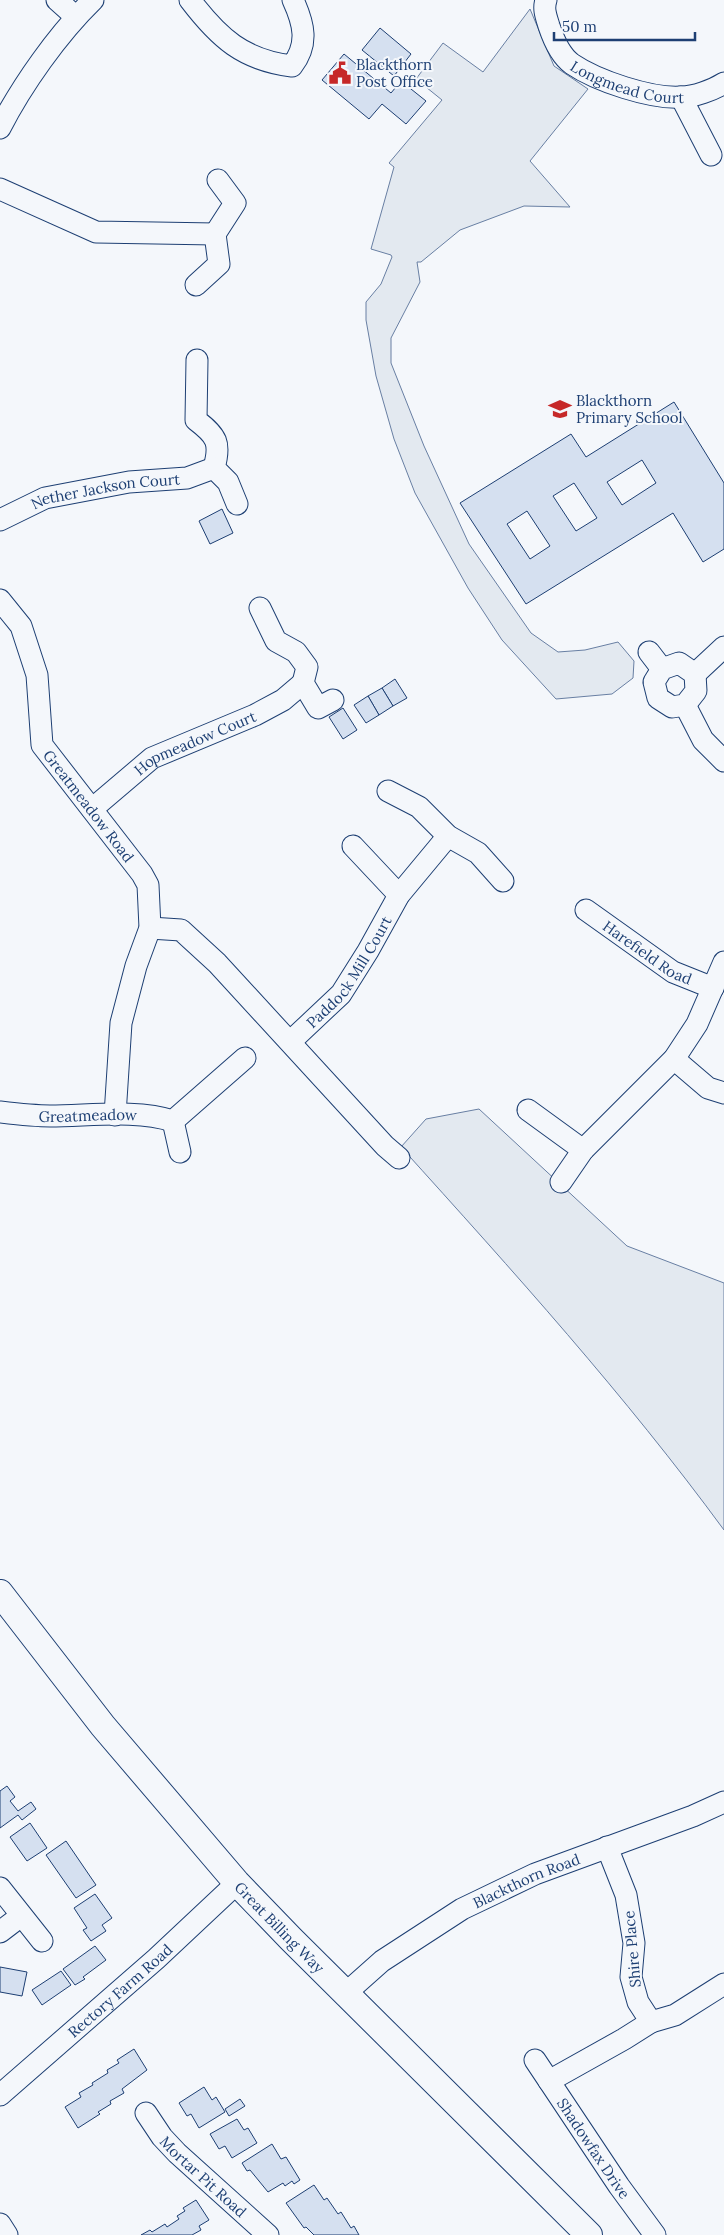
<svg xmlns="http://www.w3.org/2000/svg" width="724" height="2235" font-family="Lora,serif">
  <style>
    .green { fill: #e3e9f0; stroke: #687fa3 }
    .building { fill: #d5e0f0; stroke: #1d3f73; fill-rule: evenodd }
    .lines { fill: none; stroke-linecap: round; stroke-linejoin: round }
    .minor-casing { stroke: #1d3f73; stroke-width: 23 }
    .major-casing { stroke: #1d3f73; stroke-width: 28 }
    .minor { stroke: #f4f7fb; stroke-width: 21 }
    .major { stroke: #f4f7fb; stroke-width: 26 }
    .labels { text-anchor: middle; dominant-baseline: central; stroke-width: 4; stroke-linejoin: round; paint-order: stroke }
    .poi-label { font-size: 15px; fill: #1d3f73; stroke: #f4f7fb; text-anchor: start }
    .street-label { font-size: 15px; fill: #1d3f73; stroke: #f4f7fb }
  </style>
  <rect width="100%" height="100%" fill="#f4f7fb"/>
  <g class="green">
    <polygon points="530,9 554,66 588,89 530,161 570,207 524,206 460,230 421,262 417,262 420,282 391,338 391,363 424,446 469,544 531,633 558,652 585,650 618,642 634,661 633,678 612,694 556,699 502,640 468,588 415,493 394,439 376,376 366,320 366,302 381,284 392,257 391,255 371,249 394,167 389,163 442,100 416,79 443,43 483,72"/>
    <path d="M479 1109 627 1246 724 1283V1530C625 1395 513 1271 401 1147L426 1119Z"/>
  </g>
  <g class="building">
    <polygon points="380,28 411,54 394,76 362,50"/>
    <polygon points="344,54 391,93 401,81 426,101 406,124 382,104 369,119 322,80"/>
    <path d="M674 402 724 483V549L703 562 673 513 526 604 460 503 571 434 586 457ZM642 460 656 483 622 505 607 482ZM574 483 597 518 576 531 553 496ZM527 511 550 546 530 559 507 524Z"/>
    <polygon points="222,509 233,533 210,544 199,521"/>
    <polygon points="395,679 407,698 393,706 382,688"/>
    <polygon points="382,688 393,706 379,715 368,696"/>
    <polygon points="368,696 379,715 366,723 354,705"/>
    <polygon points="343,708 357,730 343,739 329,717"/>
    <polygon points="7,1786 15,1797 10,1801 18,1811 31,1802 36,1809 22,1820 18,1815 0,1828 0,1791"/>
    <polygon points="30,1823 47,1848 27,1861 10,1837"/>
    <polygon points="66,1841 96,1885 76,1898 46,1855"/>
    <polygon points="95,1894 112,1918 102,1925 106,1931 91,1941 83,1930 87,1928 74,1908"/>
    <polygon points="95,1946 106,1960 83,1977 85,1979 75,1985 63,1969"/>
    <polygon points="0,1967 27,1972 22,1996 0,1992"/>
    <polygon points="61,1971 71,1985 42,2005 32,1990"/>
    <polygon points="134,2049 147,2070 122,2089 124,2093 110,2101 111,2104 98,2112 100,2114 78,2128 65,2107 81,2097 79,2093 93,2085 92,2083 108,2073 107,2070 119,2063 117,2060"/>
    <polygon points="204,2087 212,2100 216,2097 225,2112 199,2128 191,2114 187,2116 179,2103"/>
    <polygon points="240,2099 245,2106 229,2116 225,2109"/>
    <polygon points="237,2119 244,2130 248,2128 257,2143 232,2158 225,2146 219,2149 210,2134"/>
    <polygon points="272,2144 281,2159 286,2157 300,2180 294,2184 292,2181 285,2186 283,2183 268,2192 250,2170 247,2171 242,2163"/>
    <polygon points="314,2185 324,2200 327,2198 338,2214 341,2212 351,2228 354,2226 359,2235 314,2235 306,2227 304,2228 286,2203"/>
    <polygon points="196,2200 209,2220 199,2226 201,2230 192,2235 141,2235 150,2230 152,2232 165,2224 167,2227 179,2219 177,2216 185,2211 183,2208"/>
  </g>
  <g class="lines">
    <defs>
      <g id="minor">
        <polyline points="57,0 76,17"/>
        <path d="M190 0C219 38 243 60 292 66 309 44 304 24 293 0"/>
        <path id="s1" d="M546 0C543 9 546 16 549 26 553 38 561 56 572 64 597 81 651 99 681 97 694 97 713 90 724 83"/>
        <polyline points="681,97 711,155"/>
        <path d="M0 128C22 85 58 34 93 0"/>
        <polyline points="0,189 96,232 215,234"/>
        <polyline points="196,285 219,264 215,234 235,203 218,180"/>
        <path d="M197 360 196 420C217 436 221 443 214 468L228 482 237 504"/>
        <path id="s2" d="M0 520 45 498 129 482 187 478 214 468"/>
        <path id="s3" d="M0 600 21 626 37 675 42 745 142 874 148 885 150 928 136 966 121 1023 115 1115"/>
        <polyline points="260,608 276,641 296,652 307,667 303,683 318,708 333,700"/>
        <polyline points="649,652 662,669"/>
        <polygon points="679,663 695,674 696,691 685,705 672,707 658,698 654,682 662,669"/>
        <polyline points="695,674 724,647"/>
        <polyline points="685,705 703,740 724,761"/>
        <polyline points="388,791 419,807 448,836 478,853 503,881"/>
        <path id="s4" d="M92 809 152 758 255 715 283 700 303 683"/>
        <polyline points="353,846 399,895"/>
        <path id="s5" d="M586 910 673 972 713 988"/>
        <polyline points="150,928 181,930 217,963 385,1146 399,1158"/>
        <path id="s6" d="M291 1041 341 994 368 951 399 895 448 836"/>
        <polyline points="674,1059 708,1088 724,1093"/>
        <polyline points="528,1110 583,1150"/>
        <path id="s7" d="M0 1112C17 1114 34 1116 50 1116 89 1116 137 1109 173 1121L245 1058"/>
        <polyline points="173,1121 180,1152"/>
        <polyline points="561,1182 583,1150 674,1059 697,1024 724,962"/>
        <polyline points="0,1888 42,1941"/>
        <polyline points="0,1932 21,1916"/>
        <path id="s8" d="M346 1993 382 1961 462 1909 535 1874 693 1816 724 1802"/>
        <polyline points="651,2022 675,2015 724,1984"/>
        <path id="s9" d="M535 2060 619 2186 655 2235"/>
        <polyline points="549,2081 624,2039 651,2022 638,2002 631,1977 634,1943 626,1895 607,1847"/>
        <path id="s10" d="M0 2095 156 1959 237 1883"/>
        <path id="s11" d="M146 2113 162 2137 177 2153 268 2235"/>
        <polyline points="0,2224 7,2235"/>
      </g>
      <g id="major">
        <path id="s12" d="M0 1593 103 1726 237 1883 291 1939 589 2235"/>
      </g>
    </defs>
    <use href="#minor" class="minor-casing"/>
    <use href="#major" class="major-casing"/>
    <use href="#minor" class="minor"/>
    <use href="#major" class="major"/>
  </g>
  <defs>
    <symbol id="civic-bare" viewBox="-9 -9 18 18"><path d="M-.6-6.5H3V-4.5H.6V-3L4-1V1h2V6H-6V1h2V-1L-.6-3ZM-1.2 2.5V6h2.4V2.5Z" fill="#c62828" stroke="#f4f7fb" stroke-width="2.5" paint-order="stroke"/></symbol>
    <symbol id="school-bare" viewBox="-9 -9 18 18"><path d="M0-5L7-2L0 1L-7-2ZM-4 1L0 2.5L4 1V4Q0 6-4 4Z" fill="#c62828" stroke="#f4f7fb" stroke-width="2.5" paint-order="stroke"/></symbol>
  </defs>
  <g fill-rule="evenodd">
    <use href="#civic-bare" x="324" y="57" width="32" height="32"/>
    <use href="#school-bare" x="544" y="393" width="32" height="32"/>
  </g>
  <g class="labels">
    <g class="poi-label">
      <text x="356" y="64">Blackthorn<tspan x="356" dy="17">Post Office</tspan></text>
      <text x="576" y="400">Blackthorn<tspan x="576" dy="17">Primary School</tspan></text>
    </g>
    <g class="street-label">
      <text stroke="none"><textPath href="#s1" startOffset="131">Longmead Court</textPath></text>
      <text stroke="none"><textPath href="#s2" startOffset="111">Nether Jackson Court</textPath></text>
      <text stroke="none"><textPath href="#s4" startOffset="124">Hopmeadow Court</textPath></text>
      <text stroke="none"><textPath href="#s3" startOffset="232">Greatmeadow Road</textPath></text>
      <text stroke="none"><textPath href="#s5" startOffset="75">Harefield Road</textPath></text>
      <text stroke="none"><textPath href="#s6" startOffset="91">Paddock Mill Court</textPath></text>
      <text stroke="none"><textPath href="#s7" startOffset="88">Greatmeadow</textPath></text>
      <text stroke="none"><textPath href="#s8" startOffset="214">Blackthorn Road</textPath></text>
      <text stroke="none"><textPath href="#s12" startOffset="436">Great Billing Way</textPath></text>
      <text transform="translate(632 1949) rotate(-95)">Shire Place</text>
      <text stroke="none"><textPath href="#s10" startOffset="159">Rectory Farm Road</textPath></text>
      <text stroke="none"><textPath href="#s9" startOffset="106">Shadowfax Drive</textPath></text>
      <text stroke="none"><textPath href="#s11" startOffset="86">Mortar Pit Road</textPath></text>
    </g>
  </g>
  <path d="M554 32v8h141v-8" fill="none" stroke="#1d3f73" stroke-width="2.5"/>
  <text x="562" y="32" font-size="15" fill="#1d3f73" stroke="#f4f7fb" stroke-width="4" paint-order="stroke">50 m</text>
</svg>
